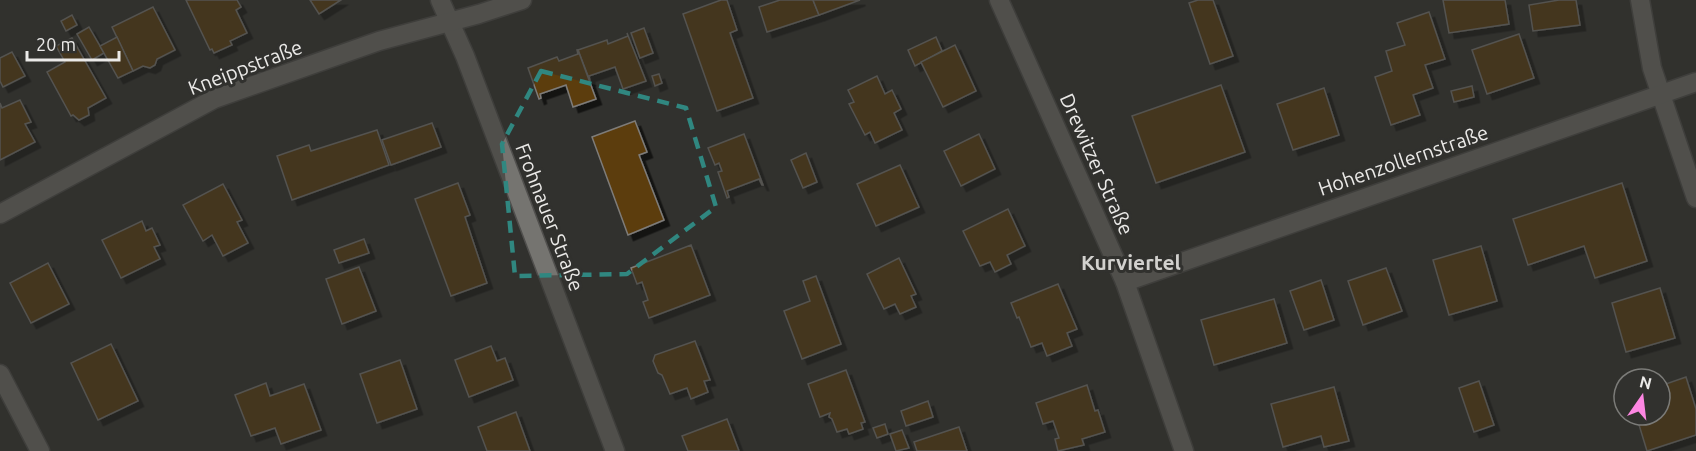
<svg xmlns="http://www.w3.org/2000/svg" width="1696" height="451" font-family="Ubuntu,sans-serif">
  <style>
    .building { fill: #5c3c0d; stroke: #7e7c79; stroke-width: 1.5; filter: url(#shadow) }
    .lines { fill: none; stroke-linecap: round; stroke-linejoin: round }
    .street-casing { stroke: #504f4d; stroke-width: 21 }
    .street { stroke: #757470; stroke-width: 18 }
    .marked { fill: none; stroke: #308780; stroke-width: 4.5; stroke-dasharray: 12 8; stroke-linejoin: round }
    .labels { text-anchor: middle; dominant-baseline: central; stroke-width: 6; stroke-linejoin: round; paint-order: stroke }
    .street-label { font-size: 20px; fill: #ebeae8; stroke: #31312e }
    .neighbourhood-label { font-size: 21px; font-weight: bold; fill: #d2d1ce; stroke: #31312e }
  </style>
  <defs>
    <filter id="shadow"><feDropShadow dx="5.5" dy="5.5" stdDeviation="0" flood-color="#0009"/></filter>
  </defs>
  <rect width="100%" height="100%" fill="#31312e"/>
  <g class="building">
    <polygon points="186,0 237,0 241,7 236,10 247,33 230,41 232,45 214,53 212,49 210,50"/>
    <polygon points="310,0 341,0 319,14"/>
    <polygon points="721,0 727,0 737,30 730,33 753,98 717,111 683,14"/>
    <polygon points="780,0 813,0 819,15 767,32 759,7"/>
    <polygon points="813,0 860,0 819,15"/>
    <polygon points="1198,0 1213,0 1233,56 1210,64 1189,3"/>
    <polygon points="1443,0 1505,0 1509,24 1449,33"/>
    <polygon points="1559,0 1576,0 1580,25 1533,31 1529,5"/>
    <polygon points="153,7 175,50 157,59 155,65 150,68 143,66 133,71 112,27"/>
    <polygon points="1429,12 1445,59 1425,65 1433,88 1413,95 1420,115 1391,125 1375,77 1392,71 1386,51 1405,45 1397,23"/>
    <polygon points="72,15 77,25 66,31 61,21"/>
    <polygon points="89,27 104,53 92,60 77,34"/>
    <polygon points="644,28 653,53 640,58 631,33"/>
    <polygon points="627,33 646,81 623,89 615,67 589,76 590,81 578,50 607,40 608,44 628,36"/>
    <polygon points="1519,34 1534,78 1487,94 1472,50"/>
    <polygon points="117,37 133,71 118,78 100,46"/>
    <polygon points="936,37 942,51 915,66 908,50"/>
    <polygon points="72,38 106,98 88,108 89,115 79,120 73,115 71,116 47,72 65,62 56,46"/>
    <polygon points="955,45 976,91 943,107 921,62"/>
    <polygon points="577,50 578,50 596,99 573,107 566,85 540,94 541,98 539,99 528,68 557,57 559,61 578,54"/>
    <polygon points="12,52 25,76 3,87 0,81 0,58"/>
    <polygon points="659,74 662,83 655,86 652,76"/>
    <polygon points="877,76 885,94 892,90 901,109 894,113 902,130 875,143 870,132 865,135 849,104 854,102 848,90"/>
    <polygon points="1221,85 1245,152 1156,183 1132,116"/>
    <polygon points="1472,86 1474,97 1454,102 1451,91"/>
    <polygon points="1324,88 1339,135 1293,150 1277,104"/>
    <polygon points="20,100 31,122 25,124 35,142 0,160 0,103 2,108"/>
    <polygon points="635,121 647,152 639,155 664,220 628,235 592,137"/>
    <polygon points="432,123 441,147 391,165 382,140"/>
    <polygon points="377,130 389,165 292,200 277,156 309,145 311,151"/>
    <polygon points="744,134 763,185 762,185 759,179 727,191 729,197 727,198 718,172 722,171 719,163 715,165 708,148"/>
    <polygon points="979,134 995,169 961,186 944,151"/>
    <polygon points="806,153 817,182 803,188 791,160"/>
    <polygon points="900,165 919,207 876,226 857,184"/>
    <polygon points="458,183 470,215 465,217 487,283 451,296 415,199"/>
    <polygon points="1622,183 1647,261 1595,278 1584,246 1528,265 1513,219"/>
    <polygon points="223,184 242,220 237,222 248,243 223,256 212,235 203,241 183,205"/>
    <polygon points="1008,209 1025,246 1007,255 1011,264 995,272 990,262 980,266 963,231"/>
    <polygon points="142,221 146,231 152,228 160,245 154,247 160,259 121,278 102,240"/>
    <polygon points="364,239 369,253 339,263 334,250"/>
    <polygon points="691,245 710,295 649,318 643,302 648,300 642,282 637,284 631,268"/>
    <polygon points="1481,246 1497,301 1449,315 1433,260"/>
    <polygon points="899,258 916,294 911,296 916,307 900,314 895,304 884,309 867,274"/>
    <polygon points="48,263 69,304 31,323 10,283"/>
    <polygon points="359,267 376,311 342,324 326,279"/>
    <polygon points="1386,268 1402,311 1363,325 1348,281"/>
    <polygon points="816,276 841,344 802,359 784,311 810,301 803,281"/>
    <polygon points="1321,280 1334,320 1304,330 1290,291"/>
    <polygon points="1058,284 1077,329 1067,333 1072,346 1047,356 1042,343 1031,347 1019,317 1017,318 1011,303"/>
    <polygon points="1660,288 1675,338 1626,352 1612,303"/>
    <polygon points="1274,299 1287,343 1214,365 1201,320"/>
    <polygon points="695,341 710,380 704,381 708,392 691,399 687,388 670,394 662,375 658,373 653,361 655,355"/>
    <polygon points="111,344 138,401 98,420 71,363"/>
    <polygon points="491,346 497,361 505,358 513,380 469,397 455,360"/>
    <polygon points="400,360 417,409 377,423 360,374"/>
    <polygon points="846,370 865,422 861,423 863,429 849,434 847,429 837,432 832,419 829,417 830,413 820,417 808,384"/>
    <polygon points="1686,377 1696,409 1696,435 1647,451 1636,415 1660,415 1660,386"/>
    <polygon points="1479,381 1494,425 1474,432 1459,388"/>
    <polygon points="266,383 270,396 304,384 321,430 281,444 275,428 251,436 235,395"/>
    <polygon points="1087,385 1095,411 1098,410 1105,432 1082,439 1084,445 1058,451 1055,439 1059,438 1053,421 1043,424 1036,403"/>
    <polygon points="1334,387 1349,441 1324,447 1321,436 1283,447 1271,404"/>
    <polygon points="928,401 933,417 906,426 901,411"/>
    <polygon points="516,412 530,451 487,451 478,427"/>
    <polygon points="727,419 739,451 688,451 682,436"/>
    <polygon points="885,424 888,434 877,438 873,428"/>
    <polygon points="959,427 967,451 917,451 914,442"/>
    <polygon points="902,430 909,448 896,451 890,434"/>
  </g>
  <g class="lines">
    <defs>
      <g id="street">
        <polyline points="440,0 465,56 615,451"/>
        <polyline points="999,0 1125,282 1184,451"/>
        <polyline points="1640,0 1652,68 1696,198"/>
        <polyline points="0,214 214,99 379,41 479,14 522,0"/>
        <polyline points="1125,282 1696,82"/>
        <polyline points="0,374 40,451"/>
      </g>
    </defs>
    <use href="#street" class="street-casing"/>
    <use href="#street" class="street"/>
  </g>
  <path d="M0 0H1696V451H0ZM541 71 686 108 716 207 627 274 515 276 502 144Z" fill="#31312e" fill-opacity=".55" fill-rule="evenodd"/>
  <path class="marked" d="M541 71 686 108 716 207 627 274 515 276 502 144Z"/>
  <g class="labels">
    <g class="street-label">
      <text transform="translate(245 67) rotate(-21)">Kneippstraße</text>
      <text transform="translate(1403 160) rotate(-19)">Hohenzollernstraße</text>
      <text transform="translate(1097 164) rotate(66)">Drewitzer Straße</text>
      <text transform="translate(550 217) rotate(69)">Frohnauer Straße</text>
    </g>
    <g class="neighbourhood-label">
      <text x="1131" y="262">Kurviertel</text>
    </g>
  </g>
  <g transform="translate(1642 397) rotate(14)"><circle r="28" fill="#31312e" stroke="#7b7b78" stroke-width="1.5"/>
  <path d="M0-4.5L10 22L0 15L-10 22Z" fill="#fd86e2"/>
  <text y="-9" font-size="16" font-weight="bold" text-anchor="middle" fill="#ebeae8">N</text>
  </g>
  <path d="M27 51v9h92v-9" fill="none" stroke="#ebeae8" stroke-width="3"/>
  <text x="36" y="51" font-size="18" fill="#ebeae8" stroke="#31312e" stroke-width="4.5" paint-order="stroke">20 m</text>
</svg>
